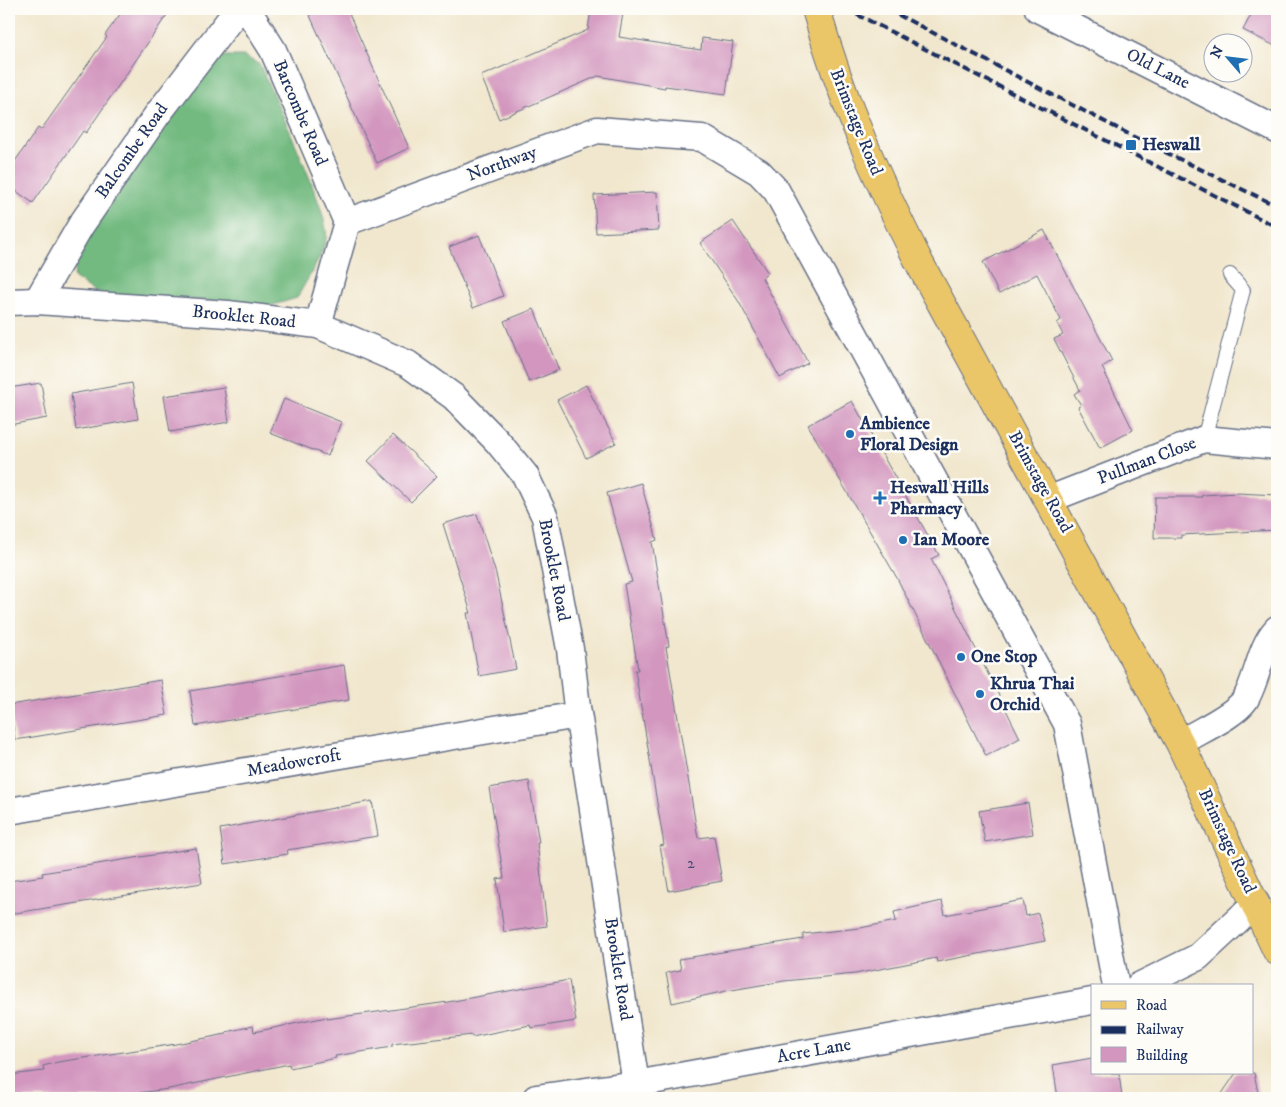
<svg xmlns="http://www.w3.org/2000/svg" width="1286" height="1107" font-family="'IM FELL DW Pica',serif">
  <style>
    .forest { fill: #72ba80; stroke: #46746f }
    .building { fill: #d397bf }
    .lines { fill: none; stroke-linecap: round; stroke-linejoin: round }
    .service-casing { stroke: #666f85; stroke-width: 16 }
    .minor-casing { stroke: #666f85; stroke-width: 29 }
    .primary-casing { stroke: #666f85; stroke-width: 30 }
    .service { stroke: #fff; stroke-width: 14 }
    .minor { stroke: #fff; stroke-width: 26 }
    .primary { stroke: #ebc669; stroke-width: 28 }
    .rail { stroke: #1b2f5e; stroke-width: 4; stroke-dasharray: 8 4; stroke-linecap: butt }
    .poi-dot { fill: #1f6fb2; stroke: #fdfcf7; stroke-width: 2 }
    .labels { text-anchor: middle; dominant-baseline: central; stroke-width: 5; stroke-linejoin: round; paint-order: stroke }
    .number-label { font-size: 15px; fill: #494976 }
    .street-label { font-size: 18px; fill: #1b2f5e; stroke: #fdfcf7 }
    .poi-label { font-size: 18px; font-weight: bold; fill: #1b2f5e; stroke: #fdfcf7; text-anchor: start }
  </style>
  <rect width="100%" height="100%" fill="#fdfcf7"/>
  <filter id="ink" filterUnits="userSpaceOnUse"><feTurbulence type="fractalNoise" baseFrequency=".02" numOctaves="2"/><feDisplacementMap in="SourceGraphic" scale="10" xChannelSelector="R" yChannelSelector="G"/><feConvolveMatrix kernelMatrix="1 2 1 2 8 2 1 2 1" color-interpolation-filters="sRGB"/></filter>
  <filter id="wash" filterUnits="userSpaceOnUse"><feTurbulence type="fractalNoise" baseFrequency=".0096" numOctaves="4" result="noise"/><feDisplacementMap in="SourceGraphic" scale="20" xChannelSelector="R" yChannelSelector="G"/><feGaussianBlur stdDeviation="1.12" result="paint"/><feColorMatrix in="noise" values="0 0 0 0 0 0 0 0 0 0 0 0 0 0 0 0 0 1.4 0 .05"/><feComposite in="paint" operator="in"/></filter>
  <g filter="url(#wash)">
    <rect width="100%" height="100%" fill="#f1e7ce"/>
    <path class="forest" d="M217 56H244L260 65C272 94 332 216 326 239 321 260 307 279 297 298L266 307 228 301 102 297 74 277 77 250Z"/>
    <g id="blocks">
      <g class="building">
        <polygon points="124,9 171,9 86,133 83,131 33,203 9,186 9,170 38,128 41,130 107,37 105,35"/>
        <polygon points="307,9 347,9 409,148 377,163"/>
        <polygon points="591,9 623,13 619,37 701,50 702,38 733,42 726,94 665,86 665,88 598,76 499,119 481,76 588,30"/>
        <polygon points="1254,9 1277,9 1277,47 1243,30"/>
        <polygon points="657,192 659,230 596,233 594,195"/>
        <polygon points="733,221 768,273 762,278 808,363 780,378 739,302 700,243"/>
        <polygon points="1044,230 1112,361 1102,367 1133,430 1100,448 1078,407 1081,405 1074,394 1080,390 1054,339 1063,335 1057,323 1061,320 1037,274 999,294 983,262"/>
        <polygon points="479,235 503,296 473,308 449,247"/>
        <polygon points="534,309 559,370 529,382 504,321"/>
        <polygon points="41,383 47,418 9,425 9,388"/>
        <polygon points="132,383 138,419 76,430 71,394"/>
        <polygon points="586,385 616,443 586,458 557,400"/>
        <polygon points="224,387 229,422 170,432 164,396"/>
        <polygon points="284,399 341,422 328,456 270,433"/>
        <polygon points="852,401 939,555 931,559 1020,738 986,756 897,578 808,425"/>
        <polygon points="393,435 437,476 411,502 368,461"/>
        <polygon points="641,483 657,540 652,542 669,646 666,647 698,838 714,836 722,881 669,891 660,846 664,845 635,670 638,670 624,584 632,582 607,493"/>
        <polygon points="1237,493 1277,495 1277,530 1181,535 1181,538 1154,538 1155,497 1202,497 1202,495"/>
        <polygon points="477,514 496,574 516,669 479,676 467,613 471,613 443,524"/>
        <polygon points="344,665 349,700 195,726 190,691"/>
        <polygon points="161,680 167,715 15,740 10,705"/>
        <polygon points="529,781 539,843 537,843 547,926 504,932 497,879 504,878 489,788"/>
        <polygon points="372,801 378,836 287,850 288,854 225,864 220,829"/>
        <polygon points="1028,803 1033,834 985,842 979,811"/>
        <polygon points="196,848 202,883 9,914 9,881 43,876 42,873"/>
        <polygon points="1023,900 1026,916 1038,913 1045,941 937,962 936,958 855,974 784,981 726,991 672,1003 666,973 681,970 679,959 803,939 803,934 860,928 896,921 894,912 942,901 945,915"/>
        <polygon points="569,980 576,1021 531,1028 530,1025 472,1037 472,1035 392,1044 392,1047 335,1056 336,1058 290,1068 289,1064 169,1089 99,1098 9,1098 9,1075 44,1071 43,1066 58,1062 176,1044 226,1034 226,1032 253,1026 254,1032 327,1017 327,1019 448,1002"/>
        <polygon points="1092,1058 1092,1073 1119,1073 1122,1098 1058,1098 1053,1065"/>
        <polygon points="1236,1073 1254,1073 1259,1098 1219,1098"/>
      </g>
    </g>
  </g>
  <g filter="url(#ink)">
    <use href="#blocks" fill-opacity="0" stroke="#666f85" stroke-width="1"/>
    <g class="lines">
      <defs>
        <polyline id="service" points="1204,439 1243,290 1230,275"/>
        <g id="minor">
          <polyline points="247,9 273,50 347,222"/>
          <polyline points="1038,9 1277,130"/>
          <polyline points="37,301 81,225 157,115 238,9"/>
          <polyline points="9,302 37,301 228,314 318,325 408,364 454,397 497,441 525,475 545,517 570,649 577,707 636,1084"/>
          <polyline points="318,325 347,222 597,130 702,138 759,172 776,190 1067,724 1116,986"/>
          <polyline points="1050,499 1204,439 1277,446"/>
          <path d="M1180 743C1197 732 1234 716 1245 700 1258 679 1259 648 1277 629"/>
          <polyline points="9,811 578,715"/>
          <polyline points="1139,986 1198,957 1256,903"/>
          <polyline points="536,1098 636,1084 1092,1001"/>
        </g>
        <path id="primary" d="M816 9C841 100 879 183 921 266L1180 743 1277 951"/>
      </defs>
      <use href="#service" class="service-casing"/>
      <use href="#minor" class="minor-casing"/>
      <use href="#primary" class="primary-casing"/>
      <use href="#service" class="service"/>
      <use href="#minor" class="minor"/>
      <use href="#primary" class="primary"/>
      <g class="rail">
        <polyline points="846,9 1277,227"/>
        <polyline points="887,9 1140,140 1277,206"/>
      </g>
    </g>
  </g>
  <g class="poi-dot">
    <rect x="1125" y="139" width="12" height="12" rx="2.5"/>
    <circle cx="850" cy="434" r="5"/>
    <path d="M877.5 490.5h5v5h5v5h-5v5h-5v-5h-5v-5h5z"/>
    <circle cx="903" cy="540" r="5"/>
    <circle cx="961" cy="657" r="5"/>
    <circle cx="980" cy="694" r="5"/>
  </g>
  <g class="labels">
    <g class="number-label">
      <text x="691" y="863">2</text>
    </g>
    <g class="street-label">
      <text transform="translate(1158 69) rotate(27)">Old Lane</text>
      <text transform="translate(300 113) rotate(67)">Barcombe Road</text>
      <text transform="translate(856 122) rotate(68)">Brimstage Road</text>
      <text transform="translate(132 151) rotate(-55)">Balcombe Road</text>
      <text transform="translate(502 164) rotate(-20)">Northway</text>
      <text transform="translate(244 317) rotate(6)">Brooklet Road</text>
      <text transform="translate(1147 461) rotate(-21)">Pullman Close</text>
      <text transform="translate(1040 482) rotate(61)">Brimstage Road</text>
      <text transform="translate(554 570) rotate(79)">Brooklet Road</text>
      <text transform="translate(294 763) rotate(-10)">Meadowcroft</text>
      <text transform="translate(1227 841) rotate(65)">Brimstage Road</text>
      <text transform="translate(618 969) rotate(81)">Brooklet Road</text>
      <text transform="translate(814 1051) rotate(-10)">Acre Lane</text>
    </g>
    <g class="poi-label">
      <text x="1142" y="145">Heswall</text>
      <text x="860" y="424">Ambience<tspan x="860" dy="21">Floral Design</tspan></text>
      <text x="890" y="488">Heswall Hills<tspan x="890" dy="21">Pharmacy</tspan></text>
      <text x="913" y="540">Ian Moore</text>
      <text x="971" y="657">One Stop</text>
      <text x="990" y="684">Khrua Thai<tspan x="990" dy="21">Orchid</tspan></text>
    </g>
  </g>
  <rect width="1286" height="1107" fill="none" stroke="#fdfcf7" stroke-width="30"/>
  <rect x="1091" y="984" width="162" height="90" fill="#fdfcf7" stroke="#a3aaba"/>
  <rect x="1101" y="1001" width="25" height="8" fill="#ebc669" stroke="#a3aaba"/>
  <text x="1136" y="1010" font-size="15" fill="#1b2f5e">Road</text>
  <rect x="1101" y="1026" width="25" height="8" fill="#1b2f5e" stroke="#a3aaba"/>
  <text x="1136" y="1034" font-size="15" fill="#1b2f5e">Railway</text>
  <rect x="1101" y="1047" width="25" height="15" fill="#d397bf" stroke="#a3aaba"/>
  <text x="1136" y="1060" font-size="15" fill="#1b2f5e">Building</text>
  <g transform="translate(1228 58) rotate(298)"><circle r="24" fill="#fdfcf7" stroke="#a3aaba"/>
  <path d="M0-4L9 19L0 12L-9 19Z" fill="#1f6fb2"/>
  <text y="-8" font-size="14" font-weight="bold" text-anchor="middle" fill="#1b2f5e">N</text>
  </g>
</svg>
